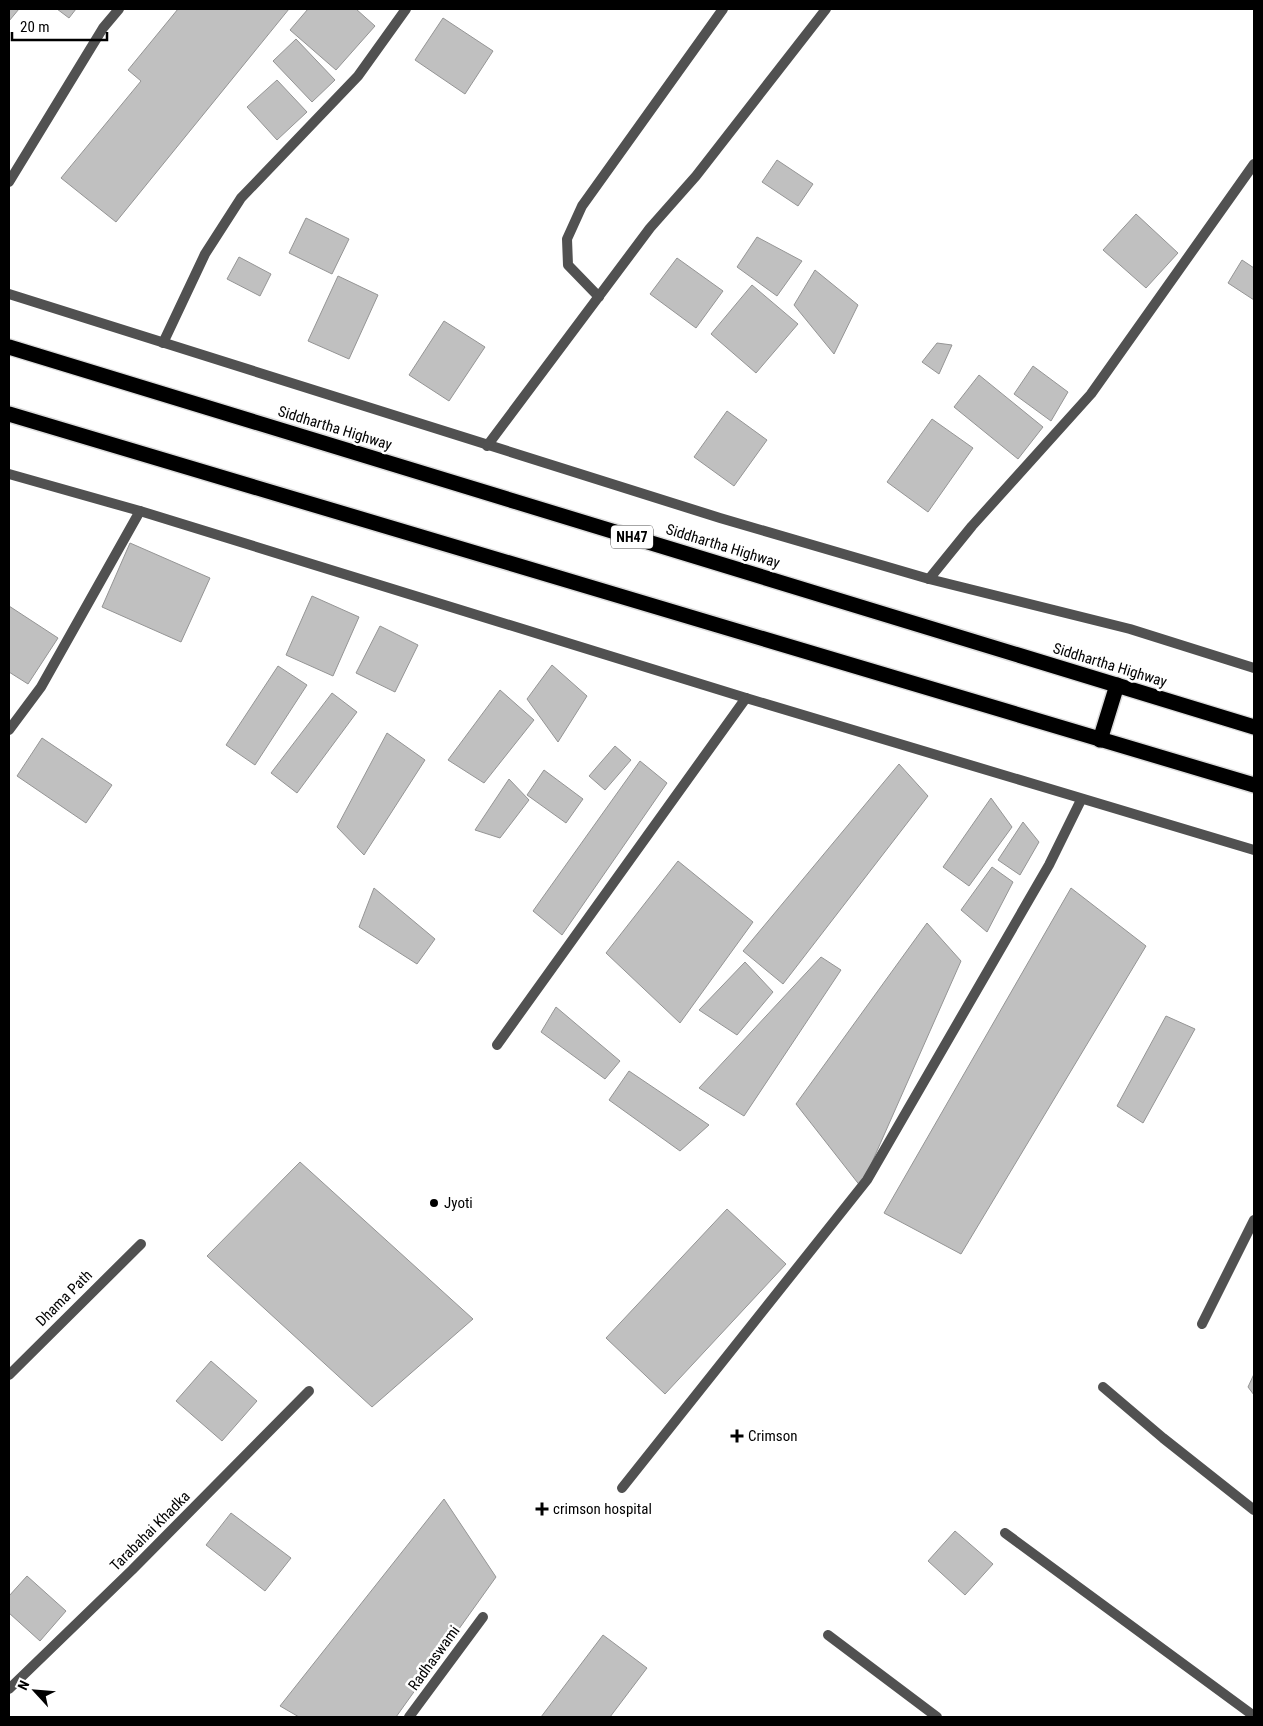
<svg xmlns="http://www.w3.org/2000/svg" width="1263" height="1726" font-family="'Roboto Condensed',sans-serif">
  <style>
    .building { fill: #c0c0c0; stroke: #959595 }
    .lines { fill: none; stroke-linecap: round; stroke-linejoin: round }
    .highway-casing { stroke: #dbdbdb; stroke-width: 18 }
    .lane { stroke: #515151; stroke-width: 10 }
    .street { stroke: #515151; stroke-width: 10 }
    .highway { stroke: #000; stroke-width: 15 }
    .poi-dot { fill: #000; stroke: #fff; stroke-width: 2 }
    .labels { text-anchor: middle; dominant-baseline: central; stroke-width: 5; stroke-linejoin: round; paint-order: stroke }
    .shield { fill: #fff; stroke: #4c4c4c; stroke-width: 1 }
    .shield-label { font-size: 14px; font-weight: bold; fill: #000 }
    .street-label { font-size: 15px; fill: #000; stroke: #fff }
    .poi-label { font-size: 15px; fill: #000; stroke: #fff; text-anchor: start }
  </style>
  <rect width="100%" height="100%" fill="#fff"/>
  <g class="building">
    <polygon points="9,9 19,9 9,21"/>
    <polygon points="57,9 76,9 69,18"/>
    <polygon points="178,9 289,9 116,222 61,178 141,81 128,70"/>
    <polygon points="308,9 356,9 375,26 336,70 290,30"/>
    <polygon points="443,18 493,51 465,94 415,60"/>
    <polygon points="296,39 335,80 312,102 273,61"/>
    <polygon points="277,80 307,112 277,140 247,107"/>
    <polygon points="777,160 813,184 798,206 762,182"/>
    <polygon points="1136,214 1178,253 1146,288 1103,250"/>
    <polygon points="306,218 349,239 332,274 289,253"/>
    <polygon points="757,237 802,261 777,296 737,267"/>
    <polygon points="239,257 271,274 260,296 227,279"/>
    <polygon points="677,258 723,291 696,328 650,294"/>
    <polygon points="1242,260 1254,268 1254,300 1228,283"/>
    <polygon points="815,270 858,305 834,354 794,305"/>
    <polygon points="338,276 378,295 349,359 308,341"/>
    <polygon points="752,285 798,324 756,373 711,334"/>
    <polygon points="444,321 485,347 449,401 409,375"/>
    <polygon points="937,343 952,345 939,374 922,362"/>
    <polygon points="1033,366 1068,392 1051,421 1014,394"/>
    <polygon points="979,375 1043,427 1018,459 954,407"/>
    <polygon points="727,411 767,440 734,486 694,457"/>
    <polygon points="932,419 973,448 928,512 887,482"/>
    <polygon points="130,543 210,578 181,642 102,607"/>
    <polygon points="312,596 359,617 333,676 286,655"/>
    <polygon points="9,606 58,638 28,684 9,672"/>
    <polygon points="380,626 418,645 395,692 356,673"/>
    <polygon points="552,665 587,696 558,742 527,699"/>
    <polygon points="278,666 307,685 255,765 226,745"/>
    <polygon points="500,690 534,720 484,783 448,760"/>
    <polygon points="332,693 357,712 297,793 271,773"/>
    <polygon points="387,733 425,760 364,855 337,827"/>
    <polygon points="42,738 112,785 86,823 17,776"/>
    <polygon points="615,746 631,760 605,790 589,776"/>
    <polygon points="640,761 667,783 562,935 533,911"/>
    <polygon points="899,764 928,796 783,984 743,951"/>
    <polygon points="544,770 583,799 566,823 527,795"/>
    <polygon points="509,779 529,800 500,838 475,830"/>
    <polygon points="991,798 1012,827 969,886 943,867"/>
    <polygon points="1023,822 1039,842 1020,875 998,860"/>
    <polygon points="678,861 753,922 680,1023 606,953"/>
    <polygon points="992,867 1013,882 987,932 961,910"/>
    <polygon points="374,888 435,939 417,964 359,927"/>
    <polygon points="1071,888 1146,946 961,1254 884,1213"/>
    <polygon points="927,923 961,961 861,1187 796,1104"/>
    <polygon points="821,957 841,970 744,1116 699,1088"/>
    <polygon points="745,962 773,992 737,1035 699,1010"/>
    <polygon points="556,1007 620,1061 605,1079 541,1032"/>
    <polygon points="1166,1016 1195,1029 1143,1123 1117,1106"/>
    <polygon points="629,1071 709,1125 680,1151 609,1100"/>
    <polygon points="300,1162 473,1319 372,1407 207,1256"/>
    <polygon points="727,1209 786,1264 665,1394 606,1338"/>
    <polygon points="211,1361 257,1401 222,1441 176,1401"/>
    <polygon points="1254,1374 1254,1395 1248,1387"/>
    <polygon points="444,1499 496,1577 396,1717 299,1717 280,1706"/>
    <polygon points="231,1513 291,1558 265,1591 206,1545"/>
    <polygon points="955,1531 993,1564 965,1595 928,1561"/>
    <polygon points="27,1576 66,1611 40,1641 9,1613 9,1596"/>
    <polygon points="603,1635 647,1668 610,1717 541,1717"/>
  </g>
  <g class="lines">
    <defs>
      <g id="highway">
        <polyline points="9,347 1254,727"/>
        <polyline points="9,414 1254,785"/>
        <polyline points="1100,740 1117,685"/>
      </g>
    </defs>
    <use href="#highway" class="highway-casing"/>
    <g class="lane">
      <polyline points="9,182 103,28 119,9"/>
      <polyline points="9,294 720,518 929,579 1130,629 1254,668"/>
      <polyline points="599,297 568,265 567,239 582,206 723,9"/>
      <polyline points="9,474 140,511 746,698 1254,850"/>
      <polyline points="497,1045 746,698"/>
      <polyline points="1202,1324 1254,1220"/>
      <polyline points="622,1488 867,1180 1049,865 1081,800"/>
    </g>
    <g class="street">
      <polyline points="163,343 205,254 241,198 358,76 406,9"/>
      <polyline points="487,446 650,228 696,176 826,9"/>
      <polyline points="929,579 972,526 1091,394 1254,164"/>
      <polyline points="9,730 41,687 140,511"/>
      <polyline points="9,1375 141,1244"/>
      <polyline points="1103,1387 1163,1438 1254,1510"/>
      <polyline points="1005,1533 1254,1716"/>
      <polyline points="828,1635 937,1717"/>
      <polyline points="9,1689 132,1570 309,1391"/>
      <polyline points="409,1717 483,1617"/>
    </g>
    <use href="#highway" class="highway"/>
  </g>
  <g class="poi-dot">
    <circle cx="434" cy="1203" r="5"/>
    <path d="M734.5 1428.5h5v5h5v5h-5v5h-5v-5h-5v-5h5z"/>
    <path d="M539.5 1501.5h5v5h5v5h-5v5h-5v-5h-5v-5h5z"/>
  </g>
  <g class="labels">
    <rect class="shield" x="611" y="525.5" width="42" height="23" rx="4"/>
    <g class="shield-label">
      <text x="632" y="537">NH47</text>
    </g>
    <g class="street-label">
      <text transform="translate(335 428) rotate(17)">Siddhartha Highway</text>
      <text transform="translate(723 546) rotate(17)">Siddhartha Highway</text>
      <text transform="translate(1110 665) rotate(17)">Siddhartha Highway</text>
      <text transform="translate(64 1298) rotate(-45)">Dhama Path</text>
      <text transform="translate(150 1531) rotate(-45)">Tarabahai Khadka</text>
      <text transform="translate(434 1658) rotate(-54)">Radhaswami</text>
    </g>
    <g class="poi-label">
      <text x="444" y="1203">Jyoti</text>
      <text x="748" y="1436">Crimson</text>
      <text x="553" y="1509">crimson hospital</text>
    </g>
  </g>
  <rect width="1263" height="1726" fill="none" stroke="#000000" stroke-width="20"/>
  <g transform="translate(35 1691) rotate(296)" stroke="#ffffff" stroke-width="4" paint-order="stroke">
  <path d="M0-4L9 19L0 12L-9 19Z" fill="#000000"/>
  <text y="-8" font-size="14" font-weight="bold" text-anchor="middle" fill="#000000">N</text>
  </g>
  <path d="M12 32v8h95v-8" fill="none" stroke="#000000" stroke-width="2.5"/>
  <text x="20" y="32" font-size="15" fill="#000000" stroke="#ffffff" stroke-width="4" paint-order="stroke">20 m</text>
</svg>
